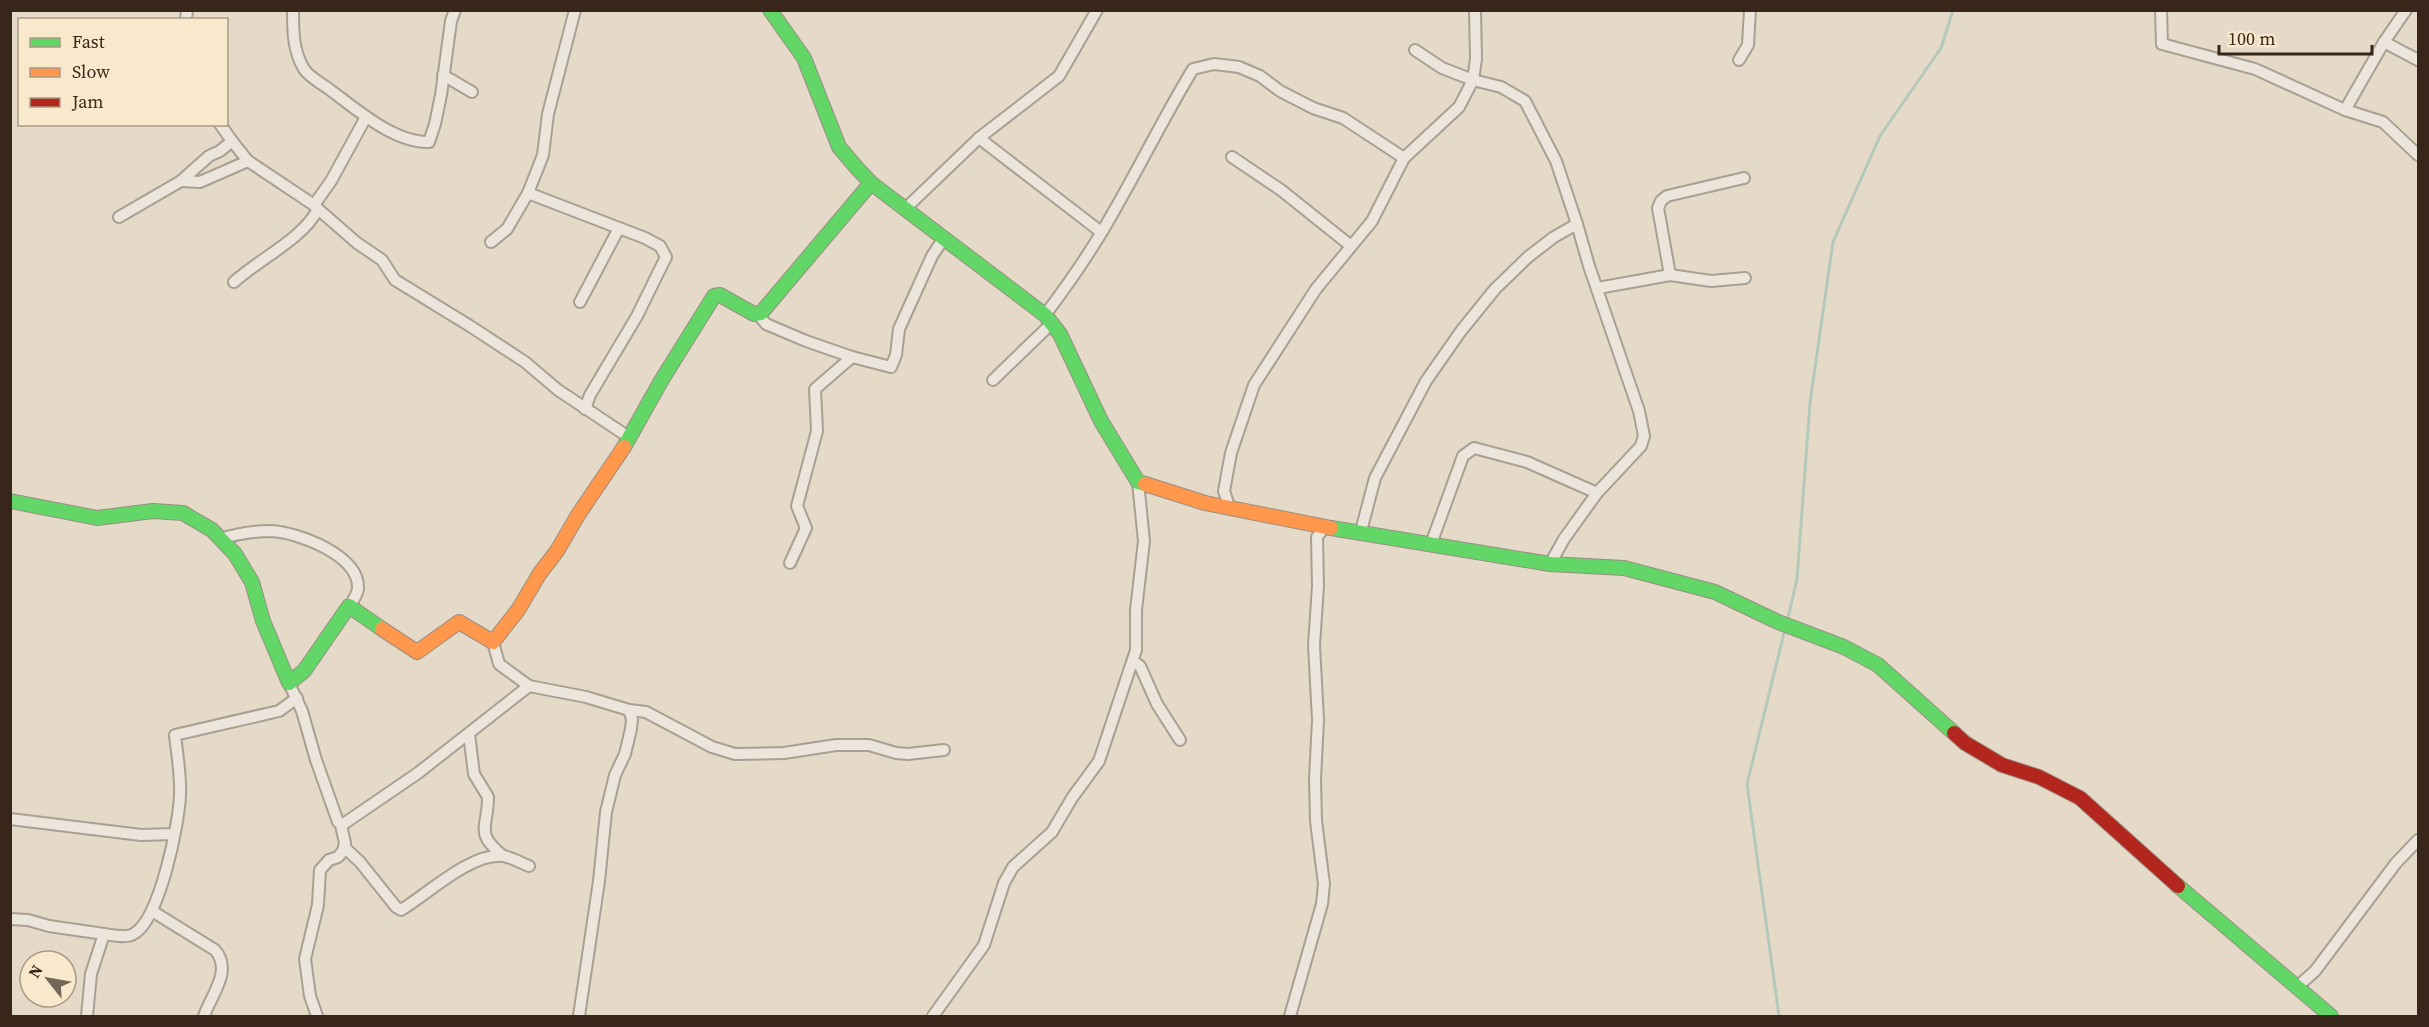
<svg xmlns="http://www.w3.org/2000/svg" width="2429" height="1027" font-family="'Source Serif 4',serif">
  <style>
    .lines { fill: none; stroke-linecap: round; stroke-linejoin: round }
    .stream { stroke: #b5c9bb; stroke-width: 3 }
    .street-casing { stroke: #a99f92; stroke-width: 14 }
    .fast-casing { stroke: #998e82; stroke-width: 16 }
    .slow-casing { stroke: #998e82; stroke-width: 16 }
    .jam-casing { stroke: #998e82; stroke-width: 16 }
    .street { stroke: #ece5db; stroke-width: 10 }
    .fast { stroke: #63d668; stroke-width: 14 }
    .slow { stroke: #ff974d; stroke-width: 14 }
    .jam { stroke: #b3261e; stroke-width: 14 }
  </style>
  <rect width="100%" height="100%" fill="#e5dac8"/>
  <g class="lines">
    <g class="stream">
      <polyline points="1787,622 1797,579 1810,403 1833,242 1880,136 1941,48 1953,10"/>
      <polyline points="1779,1016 1747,784 1785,629"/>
    </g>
    <defs>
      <g id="street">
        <path d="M293 10C293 31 293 51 304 69 309 77 321 83 329 89 356 109 394 143 429 142L435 124 441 95 451 21 455 10"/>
        <polyline points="2161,10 2162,44 2255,69 2345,110 2384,42 2406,10"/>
        <polyline points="186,20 187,10"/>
        <polyline points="2384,42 2418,60"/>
        <polyline points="1415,50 1442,68 1473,80 1501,87 1525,101 1556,161 1577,224 1589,266 1639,411 1644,436 1641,446 1597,493 1564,539 1550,564"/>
        <polyline points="1739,60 1748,45 1750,10"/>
        <polyline points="443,75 472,92"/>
        <polyline points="2345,110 2383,122 2418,155"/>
        <polyline points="220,124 232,141"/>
        <polyline points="979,138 1101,232"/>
        <polyline points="1232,157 1281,190 1351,246"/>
        <polyline points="181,181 200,182 248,161"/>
        <polyline points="528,193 645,238 660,246 666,257 637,316 590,395 585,409"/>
        <polyline points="318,209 357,243 382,260 395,280 470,326 525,362 558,390 630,438"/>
        <polyline points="905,209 979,138 1059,76 1097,10"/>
        <polyline points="119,217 181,181 209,156 220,151 232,141 248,161 314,205"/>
        <polyline points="491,242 507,229 528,193 543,155 548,114 575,10"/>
        <polyline points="1670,275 1658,208 1661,201 1667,196 1744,178"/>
        <path d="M234 282C259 259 303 239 318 209L314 205 331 181 366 117"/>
        <polyline points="1598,288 1670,275 1711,281 1745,278"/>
        <polyline points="580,302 619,228"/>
        <polyline points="758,314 766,324 806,341 852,357 891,367 896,355 899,329 932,256 944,238"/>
        <path d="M1045 315C1070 282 1094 247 1114 211 1141 164 1165 115 1193 69L1214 64 1239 67 1260 76 1280 91 1313 108 1343 118 1404 158"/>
        <polyline points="993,380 1051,324"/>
        <polyline points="1230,509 1224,491 1231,453 1254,385 1316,289 1372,221 1404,158 1459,107 1473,80 1476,59 1475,10"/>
        <polyline points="1361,531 1375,478 1426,381 1461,331 1495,289 1528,257 1554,237 1577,224"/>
        <path d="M220 539C236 534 253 531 271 531 297 532 360 555 358 589 357 594 353 601 350 606"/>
        <polyline points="1431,544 1463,456 1474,448 1527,462 1597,493"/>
        <polyline points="790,563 806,528 797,506 817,431 815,389 852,357"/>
        <polyline points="1133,661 1140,666 1157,704 1180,740"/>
        <polyline points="289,683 302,711 316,760 338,822 342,825 418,773 529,686 499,664 493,642"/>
        <polyline points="529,686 586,697 629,710 632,719 631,729 625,754 615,775 606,812 599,881 579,1016"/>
        <polyline points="629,710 646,712 712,747 735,754 784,753 836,745 869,745 896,753 908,754 944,750"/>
        <path d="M469 734 474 774 488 797C488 829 474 832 503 856"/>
        <polyline points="10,819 141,835 174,834"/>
        <path d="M344 847 360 862 396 907 401 910C428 894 470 853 503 856 511 857 521 863 529 866"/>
        <path d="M152 911 215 950C233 971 211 995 204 1016"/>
        <polyline points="10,919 28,920 49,926 104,934"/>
        <polyline points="2297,987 2315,971 2396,863 2418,840"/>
        <path d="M87 1016 91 974 104 934C113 935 127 939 135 933 160 917 179 824 180 795 181 775 177 754 175 735L279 711 297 698"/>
        <polyline points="317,1016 310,996 305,959 318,905 320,870 329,860 338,857 343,851 345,843 341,825"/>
        <polyline points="933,1016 984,945 1004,883 1013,867 1052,832 1072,798 1099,761 1136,650 1136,610 1144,541 1138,482"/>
        <polyline points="1290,1016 1322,904 1324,884 1316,821 1315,779 1318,720 1314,645 1318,586 1317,537 1325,527"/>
      </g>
      <g id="fast">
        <polyline points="770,10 804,58 839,147 856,167 871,183 1045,315 1060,334 1101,421 1138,482 1145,484"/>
        <polyline points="624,447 661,381 714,296 720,295 754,314 761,313 871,183"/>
        <polyline points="10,501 97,518 153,511 183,513 212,530 235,554 252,582 263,621 289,683 304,671 349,606 382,629"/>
        <polyline points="1331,528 1550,564 1624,568 1715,592 1778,622 1844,647 1878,665 1954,733"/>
        <polyline points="2178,886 2331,1016"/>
      </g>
      <g id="slow">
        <polyline points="1145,484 1205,503 1331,528"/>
        <polyline points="382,629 417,652 459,622 493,642 518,610 540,573 557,551 578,515 624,447"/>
      </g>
      <polyline id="jam" points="1954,733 1965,743 2002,765 2039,777 2080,798 2178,886"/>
    </defs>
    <use href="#street" class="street-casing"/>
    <use href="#fast" class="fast-casing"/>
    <use href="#slow" class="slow-casing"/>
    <use href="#jam" class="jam-casing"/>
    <use href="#street" class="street"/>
    <use href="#fast" class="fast"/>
    <use href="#slow" class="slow"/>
    <use href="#jam" class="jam"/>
  </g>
  <rect width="2429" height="1027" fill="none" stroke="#38261a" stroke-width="24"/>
  <rect x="18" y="18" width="210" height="108" fill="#f8e8cc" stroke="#ab9a85" stroke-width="1.5"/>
  <rect x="30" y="38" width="30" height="9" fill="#63d668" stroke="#ab9a85" stroke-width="1.5"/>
  <text x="72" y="48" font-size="18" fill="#38261a">Fast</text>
  <rect x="30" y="68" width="30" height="9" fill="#ff974d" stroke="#ab9a85" stroke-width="1.5"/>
  <text x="72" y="78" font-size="18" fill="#38261a">Slow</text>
  <rect x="30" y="98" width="30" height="9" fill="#b3261e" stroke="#ab9a85" stroke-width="1.5"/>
  <text x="72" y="108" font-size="18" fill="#38261a">Jam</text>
  <g transform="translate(48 979) rotate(301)"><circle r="28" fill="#f8e8cc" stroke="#ab9a85" stroke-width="1.5"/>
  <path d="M0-4.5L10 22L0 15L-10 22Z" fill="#756557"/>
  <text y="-9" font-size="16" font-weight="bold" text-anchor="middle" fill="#38261a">N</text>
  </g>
  <path d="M2219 45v9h153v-9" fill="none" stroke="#38261a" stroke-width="3"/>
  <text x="2228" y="45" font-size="18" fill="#38261a" stroke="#f8e8cc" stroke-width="4.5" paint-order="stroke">100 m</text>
</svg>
